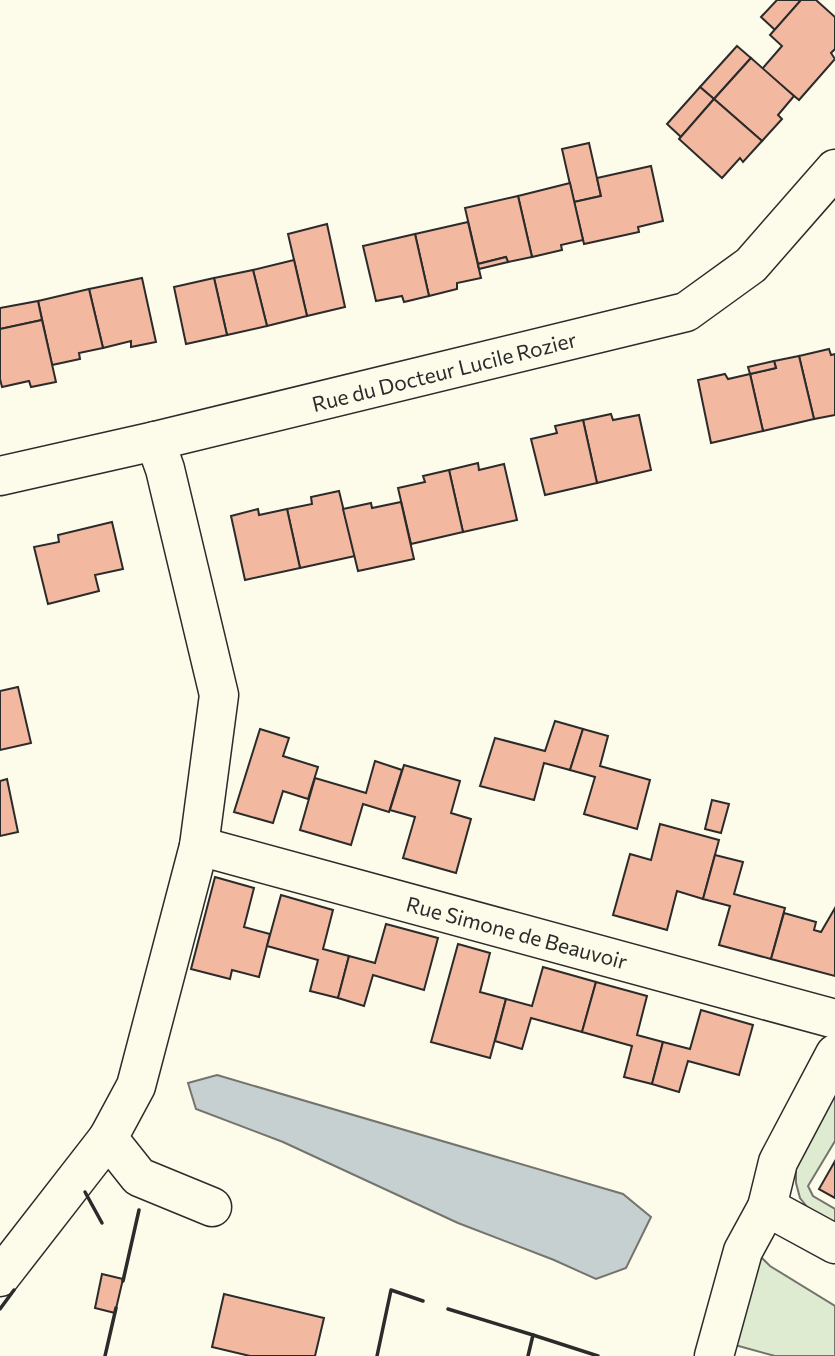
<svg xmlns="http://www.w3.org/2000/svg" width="835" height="1356" font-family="Commissioner,sans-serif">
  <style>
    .green { fill: #deebd1; stroke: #74746e; stroke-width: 2 }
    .water { fill: #c7d0d0; stroke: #74746e; stroke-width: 2 }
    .building { fill: #f2b8a0; stroke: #2b2b2b; stroke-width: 2 }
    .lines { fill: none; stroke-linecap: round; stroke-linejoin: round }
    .street-casing { stroke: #2b2b2b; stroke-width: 41 }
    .street { stroke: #fdfbea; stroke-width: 38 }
    .wall { stroke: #2b2b2b; stroke-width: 3.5 }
    .labels { text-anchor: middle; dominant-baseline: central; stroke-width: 5; stroke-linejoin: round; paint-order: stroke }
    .street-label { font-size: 21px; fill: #2b2b2b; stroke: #fdfbea }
  </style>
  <rect width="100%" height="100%" fill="#fdfbea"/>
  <g class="green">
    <polygon points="835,1092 835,1141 808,1186 813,1196 835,1209 835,1224 808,1208 800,1198 796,1183 796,1162"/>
    <polygon points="760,1256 770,1266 835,1306 835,1356 775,1356 735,1345"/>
  </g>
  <polygon class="water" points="217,1075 623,1194 651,1217 626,1268 596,1279 554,1260 458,1223 283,1142 196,1109 188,1083"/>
  <g class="building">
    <polygon points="777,0 801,0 775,30 761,17"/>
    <polygon points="801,0 816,0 835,17 835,49 831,53 835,59 799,100 762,69 782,46 770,35"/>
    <polygon points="737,46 751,58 714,99 700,87"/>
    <polygon points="751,58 794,96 778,115 782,119 762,141 714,99"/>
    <polygon points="700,87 714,99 681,137 667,124"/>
    <polygon points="714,99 762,141 743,162 740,158 722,178 679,139"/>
    <polygon points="589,143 601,196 574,202 562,149"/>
    <polygon points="651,166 663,221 638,227 639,232 584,244 574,202 601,196 597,178"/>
    <polygon points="570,183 583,240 561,245 562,250 532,257 518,196"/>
    <polygon points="518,196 532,257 508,262 506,257 478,264 465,208"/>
    <polygon points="468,222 481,278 457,283 457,289 429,296 415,234"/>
    <polygon points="327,224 345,307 307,316 288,234"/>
    <polygon points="415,234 429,296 404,302 402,296 376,301 363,246"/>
    <polygon points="506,257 508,262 479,269 478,264"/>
    <polygon points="294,260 307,316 267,326 253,270"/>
    <polygon points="253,270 267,326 227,335 214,278"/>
    <polygon points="142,278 156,342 131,347 131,341 103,348 89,289"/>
    <polygon points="214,278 227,335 186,344 174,287"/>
    <polygon points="89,289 103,348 79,353 80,359 52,365 38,301"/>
    <polygon points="38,301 42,320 0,329 0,308"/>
    <polygon points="42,320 56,382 31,387 29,381 2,387 0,379 0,329"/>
    <polygon points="829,349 831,355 835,354 835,415 814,419 799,356"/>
    <polygon points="799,356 814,419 763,431 750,374 776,368 774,361"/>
    <polygon points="774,361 776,368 750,374 748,367"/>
    <polygon points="725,374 728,379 750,374 763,431 711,443 698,380"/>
    <polygon points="611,414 613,420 639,415 651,470 597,483 583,420"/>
    <polygon points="583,420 597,483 545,495 531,439 557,433 555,426"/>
    <polygon points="478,463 479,470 504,464 517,520 463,532 449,470"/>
    <polygon points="449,470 463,532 411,544 398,488 425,482 423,476"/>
    <polygon points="339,491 355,556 300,568 287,509 312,504 311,497"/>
    <polygon points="401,502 414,559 358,571 343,509 371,503 372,508"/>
    <polygon points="258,509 259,515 287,509 300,568 245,580 231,516"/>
    <polygon points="112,522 123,569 95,575 99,591 48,604 34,547 59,542 58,535"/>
    <polygon points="18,687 31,743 0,750 0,691"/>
    <polygon points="555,721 583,729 570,770 544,763 534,800 480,786 495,738 545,751"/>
    <polygon points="260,729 289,738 283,756 318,767 308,799 283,791 273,823 234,812"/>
    <polygon points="583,729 608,736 600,766 650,780 637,829 584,814 595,777 570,770"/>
    <polygon points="375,761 402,770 389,812 363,804 351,845 300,830 315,778 366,793"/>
    <polygon points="404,765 460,781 451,813 471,819 456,873 403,858 415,817 390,810"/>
    <polygon points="7,779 18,832 0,836 0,781"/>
    <polygon points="712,800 729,804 721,833 705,829"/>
    <polygon points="660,824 719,840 703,899 677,891 667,930 613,915 630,854 651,860"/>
    <polygon points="715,855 743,862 734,894 785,908 771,959 719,945 730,906 703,899"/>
    <polygon points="215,877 254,888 244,927 270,934 259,977 232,970 230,979 191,969"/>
    <polygon points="281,895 333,910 323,949 349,956 338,998 310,991 318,960 267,946"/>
    <polygon points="835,908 835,976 771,959 784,913 816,922 814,930 821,932"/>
    <polygon points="386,924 438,938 424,990 373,975 364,1006 338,998 349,956 375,963"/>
    <polygon points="458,944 490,953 480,992 506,999 490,1058 431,1042"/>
    <polygon points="543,967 596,982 582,1032 531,1018 522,1049 495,1041 506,999 532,1006"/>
    <polygon points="596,982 647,996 637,1035 663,1042 652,1084 624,1077 632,1046 582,1032"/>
    <polygon points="701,1010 753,1025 739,1075 688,1061 679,1092 652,1084 663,1042 690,1049"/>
    <polygon points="835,1161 835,1198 819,1189"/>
    <polygon points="102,1274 123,1279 115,1313 95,1308"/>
    <polygon points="224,1294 324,1318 315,1356 250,1356 212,1347"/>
  </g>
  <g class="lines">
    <defs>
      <g id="street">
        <polyline points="155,441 165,469 219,695 199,846 136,1086 108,1138 139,1177 212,1207"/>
        <polyline points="0,476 155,441 686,312 751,265 835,169"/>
        <polyline points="199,846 835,1019"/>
        <polyline points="835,1054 778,1162 767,1207 835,1244"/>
        <polyline points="0,1277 108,1138"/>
        <polyline points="714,1356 743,1251 767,1207"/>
      </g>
    </defs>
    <use href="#street" class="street-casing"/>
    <use href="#street" class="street"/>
    <g class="wall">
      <polyline points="85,1192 102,1223"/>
      <polyline points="123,1281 139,1210"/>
      <polyline points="0,1309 14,1290"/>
      <polyline points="448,1309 533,1335 528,1356"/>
      <polyline points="533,1335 598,1356"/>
      <polyline points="105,1356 116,1308"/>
      <polyline points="377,1356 391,1290 423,1301"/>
    </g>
  </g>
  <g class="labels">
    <g class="street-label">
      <text transform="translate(444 371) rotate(-14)">Rue du Docteur Lucile Rozier</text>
      <text transform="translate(517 932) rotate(15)">Rue Simone de Beauvoir</text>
    </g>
  </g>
</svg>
